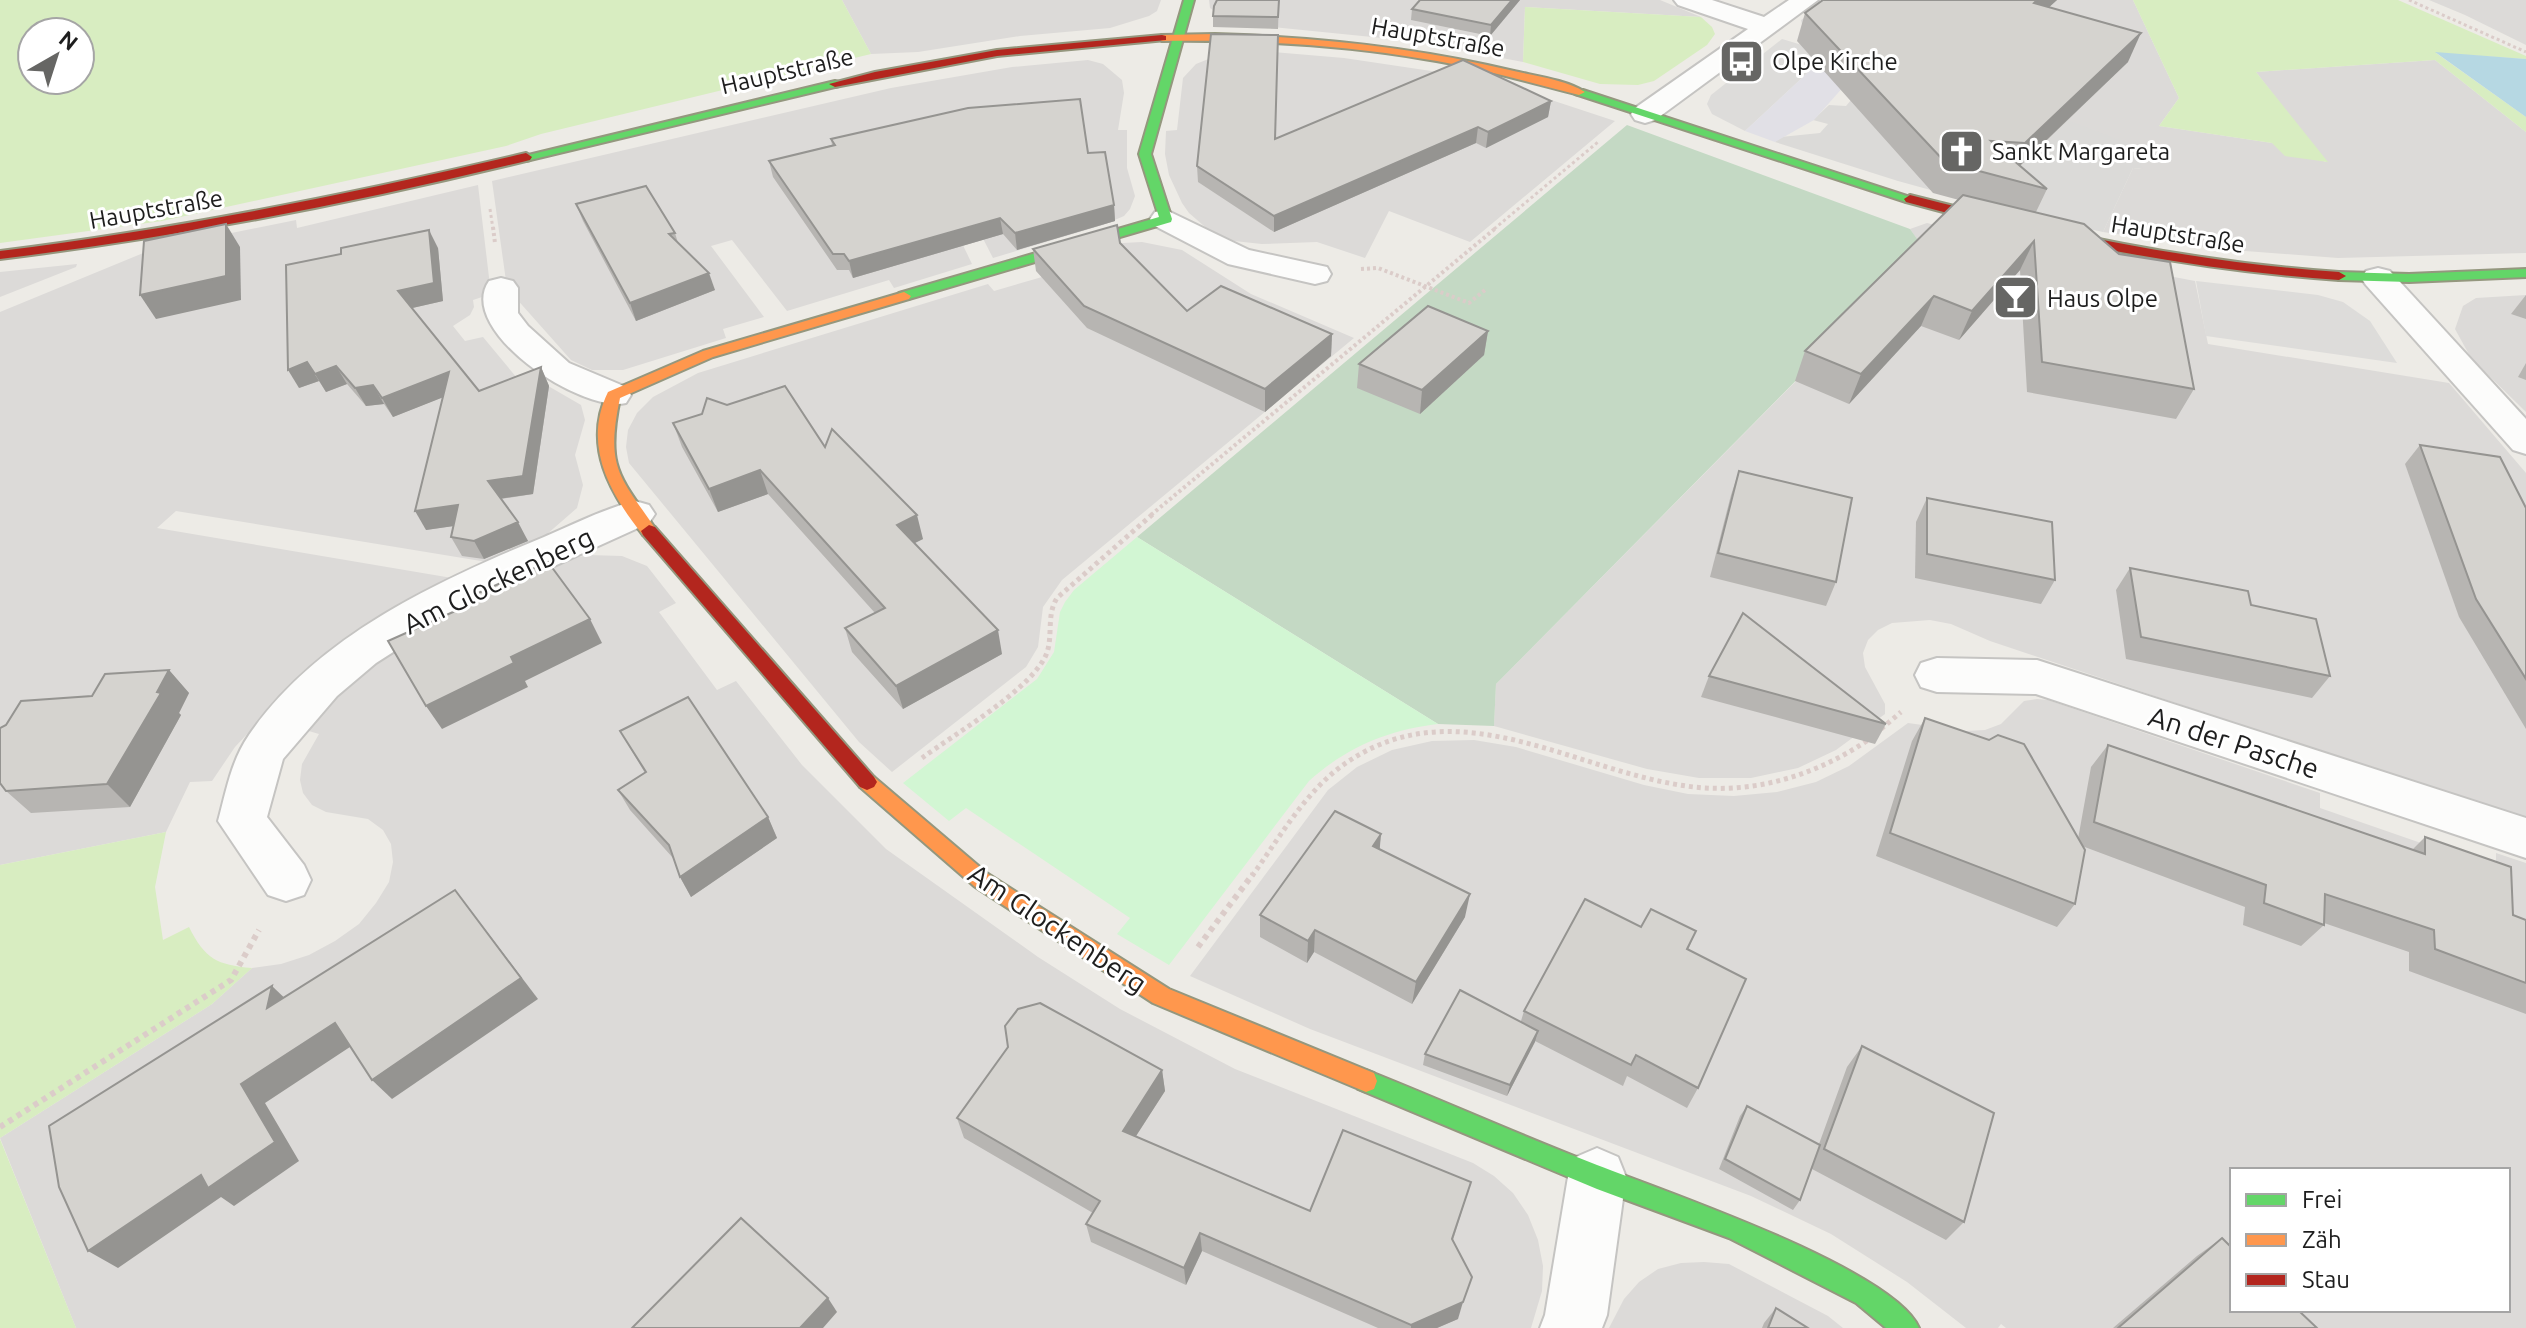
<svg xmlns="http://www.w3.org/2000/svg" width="2526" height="1328" font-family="Ubuntu,sans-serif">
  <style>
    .residential { fill: #dcdad8; fill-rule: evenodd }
    .religious { fill: #dbdad8 }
    .grass { fill: #d8edc1; fill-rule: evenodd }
    .cemetery { fill: #c4d9c4 }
    .park { fill: #d2f6d3 }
    .parking { fill: #dddcda }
    .plaza { fill: #e1e0e6 }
    .water { fill: #b6d8e3 }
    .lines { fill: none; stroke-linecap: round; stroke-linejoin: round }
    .street-casing { stroke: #c5c4c2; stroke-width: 4 }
    .fast-casing { stroke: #94977e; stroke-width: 4 }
    .slow-casing { stroke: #94977e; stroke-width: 4 }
    .jam-casing { stroke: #94977e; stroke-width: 4 }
    .path-far3 { stroke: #dbccc9; stroke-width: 3; stroke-dasharray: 3 3; stroke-linecap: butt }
    .path-far2 { stroke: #dbccc9; stroke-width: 4; stroke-dasharray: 3 3; stroke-linecap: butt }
    .path-far1 { stroke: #dbccc9; stroke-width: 5; stroke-dasharray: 4 4; stroke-linecap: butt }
    .path { stroke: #dbccc9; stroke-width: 6; stroke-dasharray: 5 5; stroke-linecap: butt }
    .street { fill: #fcfcfb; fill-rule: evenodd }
    .fast { fill: #63d668; fill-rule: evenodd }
    .slow { fill: #ff974d; fill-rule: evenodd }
    .jam { fill: #b3261e; fill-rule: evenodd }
    .wall { fill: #b7b5b2 }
    .shaded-wall { fill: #959491 }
    .building { fill: #d5d3cf; stroke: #959491; stroke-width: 2 }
    .labels { text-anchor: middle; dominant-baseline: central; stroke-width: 6; stroke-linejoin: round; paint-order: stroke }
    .far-street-label { font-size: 24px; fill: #1e1e1e; stroke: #fff }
    .far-poi-label { font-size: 24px; fill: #1e1e1e; stroke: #fff; text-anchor: start }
    .street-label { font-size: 28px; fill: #1e1e1e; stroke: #fff }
  </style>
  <rect width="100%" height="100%" fill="#edebe6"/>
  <g class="residential">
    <polygon points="842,0 1161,0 1157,11 1149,16 1110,28 1020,36 918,52 871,54"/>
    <polygon points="1209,0 1660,0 1701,17 1525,7 1523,62 1412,41 1263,26 1219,14 1210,8"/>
    <polygon points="1830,0 2133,0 2179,98 2159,126 2272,143 2326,162 2256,72 2435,60 2526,132 2526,253 2338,258 2219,249 2103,232 2133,168 2142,169 1803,29 1801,20"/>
    <polygon points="2429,0 2526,0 2526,45 2465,15"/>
    <polygon points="1273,52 1344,58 1438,72 1521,90 1615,121 1470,242 1389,211 1365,258 1317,242 1262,244 1234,241 1211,232 1189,213 1182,203 1169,175 1165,154 1166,131 1177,130 1183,78 1196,64 1221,54"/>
    <polygon points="1088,60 1103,64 1122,80 1124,93 1118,130 1127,130 1127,168 1135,196 1130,209 1124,216 1103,225 993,258 954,182 935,187 972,264 894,288 889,280 787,311 732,240 711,246 764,317 723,329 726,338 623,370 592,370 571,360 507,288 492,181 891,88 1012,67"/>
    <polygon points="478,185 491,294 473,300 474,307 470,315 453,326 465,341 483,337 517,378 543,383 581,405 585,420 575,455 583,485 577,508 546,535 487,562 176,511 157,528 452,578 292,686 235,747 212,781 190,782 166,832 0,865 0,312 153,249 296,220 297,228"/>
    <polygon points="1927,223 2028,249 2195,281 2208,344 2449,383 2526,473 2526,820 1990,641 1951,624 1930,620 1892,623 1878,630 1868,640 1863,653 1865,667 1885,704 1885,714 1836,750 1798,768 1751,778 1699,778 1647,769 1494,726 1496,684 1925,251 1910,229"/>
    <polygon points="1142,242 1182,250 1251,294 1354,338 1062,580 1043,607 1038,647 1026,667 892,772 859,742 629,463 626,447 628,430 637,413 653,397 698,373 988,284 994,291 1049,275 1044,267 1123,243"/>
    <polygon points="77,264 76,267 0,297 0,272"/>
    <polygon points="2526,295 2526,412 2471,358 2455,329 2463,306 2476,298"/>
    <polygon points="588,555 622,556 647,566 676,603 659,612 717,690 736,681 802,765 886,849 1038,957 1120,1009 1235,1069 1473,1163 1494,1176 1513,1193 1528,1215 1538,1240 1543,1266 1542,1291 1531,1328 76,1328 0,1138 212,1004 252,968 281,964 309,955 335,941 359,924 376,903 389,882 393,862 391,844 383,830 368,819 326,812 312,805 303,793 300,780 302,764 319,734 302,729 372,665 438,620 570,559"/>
    <path d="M2037 699 2048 700 2320 793V808L2496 869V853L2526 863V1328H2006L2001 1324 1998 1328H1966L1907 1282 1831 1234 1751 1196 1310 1029 1190 976 1328 790 1357 767 1392 750 1432 741 1474 740 1516 747 1644 785 1688 794 1734 796 1777 792 1816 782 1849 766 1908 723 1966 731 1985 730 2001 724 2024 701ZM2232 1170H2508V1310H2232Z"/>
    <polygon points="1704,1262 1729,1264 1828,1316 1843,1328 1609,1328 1624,1299 1639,1282 1658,1269 1681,1263"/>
  </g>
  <polygon class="religious" points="1851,100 2054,115 2130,144 2143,169 2133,168 2103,232 2014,213 1898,181 1775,142 1781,137 1820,133 1828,124 1813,120 1829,105 1846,106"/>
  <g class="grass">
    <path d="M0 0H842L871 54 541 134 506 146 162 221 0 243ZM32 32H80V80H32Z"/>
    <polygon points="2133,0 2398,0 2526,56 2526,59 2436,53 2526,117 2526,132 2435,60 2256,72 2328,162 2285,156 2272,143 2159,126 2179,98"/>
    <polygon points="1525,7 1701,17 1712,27 1715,34 1707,45 1654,81 1638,85 1600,84 1523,62"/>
    <path d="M166 832 155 887 163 940 189 927C205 959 217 965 252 968L212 1004 0 1138V865Z"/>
    <polygon points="0,1139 76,1328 0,1328"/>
  </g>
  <polygon class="cemetery" points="1627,125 1910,229 1925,250 1496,684 1494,726 1438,724 1137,537"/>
  <path class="park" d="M1137 537 1438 724C1388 730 1347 747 1309 781L1169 965 1117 934 1130 918 966 808 949 821 903 783 1037 679 1054 652 1060 612 1065 602 1074 590Z"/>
  <g class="parking">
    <polygon points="1782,39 1829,53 1745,131 1712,114 1707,104 1711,95"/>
    <polygon points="2196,281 2318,295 2343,302 2370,321 2397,363 2206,336"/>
  </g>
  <polygon class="plaza" points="1829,53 1845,85 1814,120 1775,142 1745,131"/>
  <polygon class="water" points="2435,52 2526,59 2526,117"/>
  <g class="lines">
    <defs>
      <g id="street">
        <polygon points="1674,0 1712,0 1764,17 1789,0 1818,0 1655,120 1645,123 1635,120 1631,114 1635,108 1748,29 1678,5"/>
        <polygon points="1166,210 1249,250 1327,267 1331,274 1327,281 1315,284 1228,264 1155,226 1150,219 1155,212"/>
        <polygon points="2378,268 2390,271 2526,419 2526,454 2513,450 2366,285 2361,278 2366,271"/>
        <path d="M501 278 513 281 518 288V313L528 326 569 363 626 387 631 395 626 403C582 414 455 330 489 281Z"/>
        <path d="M635 501 649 505 655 514 649 523 462 608 376 663 337 696 283 759 267 817 304 865 311 880 304 895 286 901 268 895 218 821C226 792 231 761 249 735 317 636 437 581 544 537 574 524 604 509 635 501Z"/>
        <polygon points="1937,658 2037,660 2526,818 2526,858 2036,694 1937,692 1921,687 1915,675 1921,663"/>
        <polygon points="1597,1148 1618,1157 1626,1177 1607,1315 1602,1328 1540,1328 1545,1315 1568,1177 1576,1157"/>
      </g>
      <g id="fast">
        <polygon points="1184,0 1194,0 1151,154 1172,219 1171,222 909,299 899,299 899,293 1159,217 1139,154"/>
        <polygon points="835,81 839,82 839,86 526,161 520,157"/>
        <polygon points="1575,90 1583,90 1916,199 1906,202 1575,94"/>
        <polygon points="2526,269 2526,277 2409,282 2339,280 2332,276 2339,272 2409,274"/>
        <path d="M1366 1070C1444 1101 1519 1135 1597 1165 1661 1190 1894 1269 1919 1328H1886L1856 1303 1729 1238 1597 1189 1358 1089 1355 1081 1358 1073Z"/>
      </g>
      <g id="slow">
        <path d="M1215 34C1316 37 1415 47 1514 71 1536 76 1567 80 1585 92L1579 95C1528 82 1477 67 1424 59 1337 44 1250 40 1162 41L1157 38 1162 35Z"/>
        <path d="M904 292 911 296 909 299 713 357 620 398C605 469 620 476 657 531L649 537 643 535C610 494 582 445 608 392L703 351Z"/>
        <polygon points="867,774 874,777 988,874 1169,989 1374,1073 1377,1081 1374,1089 1366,1092 1153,1003 974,886 860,787 857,782 860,777"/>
      </g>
      <g id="jam">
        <polygon points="1162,35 1166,36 1166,40 997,56 835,87 829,84 875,72 997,50"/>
        <path d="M526 153 532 157 530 160C355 203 179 237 0 259V251C178 229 352 194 526 153Z"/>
        <path d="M1910 195C2055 232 2189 262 2339 272L2346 276 2339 280C2191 270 2048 241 1906 202L1904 199Z"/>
        <polygon points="649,525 655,527 874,777 877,782 874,787 867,790 860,787 643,535 641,531"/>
      </g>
    </defs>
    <use href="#street" class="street-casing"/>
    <use href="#fast" class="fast-casing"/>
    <use href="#slow" class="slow-casing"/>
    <use href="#jam" class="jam-casing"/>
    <g class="path-far3">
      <polyline points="2409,0 2526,52"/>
      <polyline points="490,209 493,229"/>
      <polyline points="1494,229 1598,142"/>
    </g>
    <g class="path-far2">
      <polyline points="493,227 495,243"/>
      <polyline points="1361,269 1378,268 1469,303 1485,290"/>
      <polyline points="1151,515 1497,227"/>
    </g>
    <g class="path-far1">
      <polyline points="1881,729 1901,712"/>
      <path d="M922 758C956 733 1024 694 1044 659 1055 640 1045 617 1057 598L1154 513"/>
      <path d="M1252 876C1280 837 1308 787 1349 761 1461 687 1578 774 1694 787 1757 794 1819 774 1871 738"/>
    </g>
    <g class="path">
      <polyline points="1198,947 1253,874"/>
      <polyline points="0,1127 231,980 259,930"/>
    </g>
    <use href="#street" class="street"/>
    <use href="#fast" class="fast"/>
    <use href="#slow" class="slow"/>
    <use href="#jam" class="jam"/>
  </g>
  <g class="wall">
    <polygon points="1279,0 1278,29 1213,27 1213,16"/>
    <polygon points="1420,0 1520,0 1490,36 1411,20 1412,9"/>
    <polygon points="1823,0 2057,0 2049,7 2128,62 2020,166 2047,189 2036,212 2194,389 2176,419 2027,392 2020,270 1959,340 1921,326 1849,404 1795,381 1805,351 1959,200 1933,193 1797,41 1805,13"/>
    <polygon points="1551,101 1548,117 1486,148 1476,143 1274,232 1198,182 1197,166 1275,139"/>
    <polygon points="831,139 1088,153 1114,205 1115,221 1017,250 1003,234 853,278 849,270 837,270 773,177 769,161 832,145"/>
    <polygon points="576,204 675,233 678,243 715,290 636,321 583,221"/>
    <polygon points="1120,243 1187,311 1332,334 1331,356 1265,412 1087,328 1036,271 1033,249"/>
    <polygon points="438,248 443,301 412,308 479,391 541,367 549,386 533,494 501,499 528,541 484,559 462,556 451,537 453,526 426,530 443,397 393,417 384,404 366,406 347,384 326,392 319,381 299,388"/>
    <polygon points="2526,295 2526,319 2511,314"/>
    <polygon points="1488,331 1484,355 1420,414 1357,388 1359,364"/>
    <polygon points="2526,363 2526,380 2518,377"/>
    <polygon points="673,423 825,447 923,539 914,543 1002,654 903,709 852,652 845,628 875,613 768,494 718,512 682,447"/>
    <polygon points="2420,445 2526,508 2526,729 2459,617 2405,464"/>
    <polygon points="1739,471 1836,582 1826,606 1710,577 1731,495"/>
    <polygon points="1927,498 2055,580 2041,604 1915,578 1916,522"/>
    <polygon points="2130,568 2251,605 2330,676 2312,698 2126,659 2116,590"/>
    <polygon points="169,670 189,693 179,713 181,715 130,807 31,813 6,791 92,696"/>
    <polygon points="1709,676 1886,724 1875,744 1701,697"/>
    <polygon points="1925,718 2078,839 2091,767 2108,745 2412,850 2425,837 2513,915 2526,920 2526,1014 2409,971 2409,952 2324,923 2324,925 2301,946 2243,925 2245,907 2082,846 2075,904 2057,927 1876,856 1912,741"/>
    <polygon points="620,731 768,817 777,838 691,897 680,877 673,858 630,810 618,790 645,773"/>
    <polygon points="1381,834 1379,850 1465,917 1412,1004 1314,952 1307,963 1260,937 1260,915"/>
    <polygon points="1641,927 1696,931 1688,950 1698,1088 1687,1108 1627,1076 1623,1086 1535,1041 1507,1096 1423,1065 1425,1054 1521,1021 1524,1011"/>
    <polygon points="1862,1046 1964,1222 1946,1240 1812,1169 1800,1200 1793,1210 1719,1169 1740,1116 1747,1106 1819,1144 1847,1067"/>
    <polygon points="1162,1070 1165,1091 1136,1136 1310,1211 1471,1182 1453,1240 1458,1319 1437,1328 1378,1328 1202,1251 1186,1285 1091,1242 1086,1224 1093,1213 964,1138 957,1118"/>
    <polygon points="2222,1238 2317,1328 2113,1328 2197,1256"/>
    <polygon points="1776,1308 1808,1328 1762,1328 1764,1323"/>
  </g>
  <g class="shaded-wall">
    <polygon points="1512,0 1520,0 1490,36 1491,25"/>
    <polygon points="2037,0 2057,0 2023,31 2034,3"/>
    <polygon points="2141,33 2128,62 2012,173 2025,143"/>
    <polygon points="1551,101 1548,117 1486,148 1488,132"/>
    <polygon points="1478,127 1476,143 1274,232 1274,216"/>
    <polygon points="1114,205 1115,221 1017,250 1015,233"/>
    <polygon points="1000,218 1003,234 853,278 849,261"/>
    <polygon points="226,224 240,247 241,300 156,319 140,295"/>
    <polygon points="429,230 438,248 443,301 408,309 398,291"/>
    <polygon points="2034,241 2020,270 1959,340 1972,311"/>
    <polygon points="709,273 715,290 636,321 630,303"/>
    <polygon points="1934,296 1921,326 1849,404 1861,374"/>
    <polygon points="1488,331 1484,355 1420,414 1422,390"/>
    <polygon points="1332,334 1331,356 1265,412 1265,389"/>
    <polygon points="307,362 319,381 299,388 288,370"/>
    <polygon points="336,366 347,384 326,392 315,374"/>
    <polygon points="541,367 549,386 533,494 498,499 488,481"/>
    <polygon points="449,372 459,391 393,417 382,398"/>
    <polygon points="373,385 384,404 366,406 355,388"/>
    <polygon points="760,470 768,494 718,512 709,489"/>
    <polygon points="458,505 468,524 426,530 415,511"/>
    <polygon points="917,515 923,539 903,549 897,525"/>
    <polygon points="518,522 528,541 484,559 474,541"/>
    <polygon points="590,619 602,643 525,681 528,687 442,729 426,706 511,657"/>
    <polygon points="998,630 1002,654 903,709 896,686"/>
    <polygon points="169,670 189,693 179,713 181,715 130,807 107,784"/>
    <polygon points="768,817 777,838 691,897 680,877"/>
    <polygon points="1381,834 1379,857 1373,846"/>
    <polygon points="455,890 538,999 392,1099 372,1080"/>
    <polygon points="1470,894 1465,917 1412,1004 1416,982"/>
    <polygon points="1315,930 1314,952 1307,963 1308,941"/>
    <polygon points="272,986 294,1007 267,1008"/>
    <polygon points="335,1023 356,1043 265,1103 299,1161 234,1206 221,1197 118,1268 88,1251 201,1175 241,1084"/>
    <polygon points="1538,1031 1535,1042 1507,1096 1510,1085"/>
    <polygon points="1162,1070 1165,1091 1127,1150 1123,1131"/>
    <polygon points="1200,1233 1202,1251 1186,1285 1184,1268"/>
    <polygon points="828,1298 837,1312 823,1328 800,1328"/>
    <polygon points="1463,1302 1458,1319 1437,1328 1411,1328 1411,1325"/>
  </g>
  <g class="building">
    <polygon points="1217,0 1279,0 1278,17 1213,16 1214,6"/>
    <polygon points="1420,0 1512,0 1491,25 1412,9"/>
    <polygon points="1823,0 2037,0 2034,3 2141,33 2025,143 1991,141 2047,189 1945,162 1805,13"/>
    <polygon points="1211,34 1278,35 1275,139 1463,60 1551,101 1488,132 1478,127 1274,216 1197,166"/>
    <polygon points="1080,99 1088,153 1105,152 1114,205 1015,233 1000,218 849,261 844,254 833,254 769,161 835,145 831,139 968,108"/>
    <polygon points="646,186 675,233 669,234 709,273 630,303 576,204"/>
    <polygon points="1963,195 2084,224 2119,254 2170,262 2194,389 2042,362 2034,241 1972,311 1934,296 1861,374 1805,351"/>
    <polygon points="226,224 226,276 140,295 144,241"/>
    <polygon points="1117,225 1120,243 1187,311 1221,286 1332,334 1265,389 1084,306 1033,249"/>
    <polygon points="429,230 434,283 398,291 479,391 541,367 523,476 488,481 518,522 474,541 451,537 458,505 415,511 449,372 382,398 373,385 355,388 336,366 315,374 307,362 288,370 286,265 341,254 341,248"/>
    <polygon points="1428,306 1488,331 1422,390 1359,364"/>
    <polygon points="785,386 825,447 832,429 917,515 897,525 998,630 896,686 845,628 885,608 760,470 709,489 673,423 702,414 707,398 727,405"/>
    <polygon points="2420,445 2500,457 2526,508 2526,679 2476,599"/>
    <polygon points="1739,471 1852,498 1836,582 1718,553"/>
    <polygon points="1927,498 2052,522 2055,580 1927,554"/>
    <polygon points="548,562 590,619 511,657 514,663 426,706 388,641 471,604 467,598"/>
    <polygon points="2130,568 2248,591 2251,605 2316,619 2330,676 2141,637"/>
    <polygon points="1743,613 1886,724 1709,676"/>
    <polygon points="169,670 157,692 161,693 107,784 6,791 0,783 0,728 6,725 21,701 92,696 105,674"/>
    <polygon points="688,697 768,817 680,877 669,845 618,790 646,772 620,731"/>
    <polygon points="1925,718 1989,740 1998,735 2024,744 2085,850 2075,904 1890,833"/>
    <polygon points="2108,745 2425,854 2425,837 2511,867 2513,915 2526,920 2526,983 2435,949 2434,930 2325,894 2324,925 2264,903 2266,885 2094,822"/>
    <polygon points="1335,811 1381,834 1373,846 1470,894 1416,982 1315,930 1308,941 1260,915"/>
    <polygon points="455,890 521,978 372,1080 335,1023 241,1084 275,1142 208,1188 201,1175 88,1251 59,1187 49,1126 272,986 267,1008"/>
    <polygon points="1585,899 1641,927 1651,909 1696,931 1687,949 1746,979 1698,1088 1636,1055 1631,1065 1524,1011"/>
    <polygon points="1460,990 1538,1031 1510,1085 1425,1054"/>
    <polygon points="1040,1003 1162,1070 1123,1131 1310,1211 1343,1130 1471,1182 1452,1239 1472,1277 1463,1302 1411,1325 1200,1233 1184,1268 1086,1224 1100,1201 957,1118 1008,1047 1005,1026 1018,1009"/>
    <polygon points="1862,1046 1994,1113 1964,1222 1824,1149"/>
    <polygon points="1747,1106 1820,1145 1800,1200 1725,1159"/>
    <polygon points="741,1218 828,1298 800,1328 632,1328"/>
    <polygon points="2222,1238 2232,1248 2232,1310 2298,1310 2317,1328 2118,1328"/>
    <polygon points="1776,1308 1808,1328 1768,1328"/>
  </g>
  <defs>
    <symbol id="bus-square" viewBox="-11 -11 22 22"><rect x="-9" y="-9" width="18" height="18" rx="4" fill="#666664" stroke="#fff"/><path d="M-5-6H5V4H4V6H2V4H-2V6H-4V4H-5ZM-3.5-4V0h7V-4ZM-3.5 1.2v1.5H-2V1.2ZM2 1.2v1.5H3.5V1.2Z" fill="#fff"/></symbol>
    <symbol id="church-square" viewBox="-11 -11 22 22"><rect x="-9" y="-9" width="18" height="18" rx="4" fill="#666664" stroke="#fff"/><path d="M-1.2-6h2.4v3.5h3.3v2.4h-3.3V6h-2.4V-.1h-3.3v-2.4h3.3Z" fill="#fff"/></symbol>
    <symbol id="bar-square" viewBox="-11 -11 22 22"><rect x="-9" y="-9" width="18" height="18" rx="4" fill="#666664" stroke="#fff"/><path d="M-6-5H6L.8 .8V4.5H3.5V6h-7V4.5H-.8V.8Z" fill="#fff"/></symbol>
  </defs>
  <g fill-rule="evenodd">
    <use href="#bus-square" x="1716" y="36" width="51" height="51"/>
    <use href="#church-square" x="1936" y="126" width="51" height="51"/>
    <use href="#bar-square" x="1990" y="272" width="51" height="51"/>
  </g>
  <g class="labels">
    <g class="far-street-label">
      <text transform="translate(1438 37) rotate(10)">Hauptstraße</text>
      <text transform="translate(787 71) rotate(-13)">Hauptstraße</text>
      <text transform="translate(156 209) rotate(-10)">Hauptstraße</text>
      <text transform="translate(2178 234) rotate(9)">Hauptstraße</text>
    </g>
    <g class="far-poi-label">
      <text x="1772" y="61">Olpe Kirche</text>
      <text x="1992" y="151">Sankt Margareta</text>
      <text x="2047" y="298">Haus Olpe</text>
    </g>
    <g class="street-label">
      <text transform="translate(498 580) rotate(-26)">Am Glockenberg</text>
      <text transform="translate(2234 742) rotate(18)">An der Pasche</text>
      <text transform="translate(1058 928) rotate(34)">Am Glockenberg</text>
    </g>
  </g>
  <rect x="2230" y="1168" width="280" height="144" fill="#ffffff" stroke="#a5a5a5" stroke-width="2"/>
  <rect x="2246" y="1194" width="40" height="12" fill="#63d668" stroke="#a5a5a5" stroke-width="2"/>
  <text x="2302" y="1208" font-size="24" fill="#1e1e1e">Frei</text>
  <rect x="2246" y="1234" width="40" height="12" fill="#ff974d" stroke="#a5a5a5" stroke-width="2"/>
  <text x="2302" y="1248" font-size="24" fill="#1e1e1e">Zäh</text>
  <rect x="2246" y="1274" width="40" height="12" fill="#b3261e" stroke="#a5a5a5" stroke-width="2"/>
  <text x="2302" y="1288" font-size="24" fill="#1e1e1e">Stau</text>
  <g transform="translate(56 56) rotate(39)"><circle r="38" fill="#ffffff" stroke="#a5a5a5" stroke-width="2"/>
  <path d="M0-6L14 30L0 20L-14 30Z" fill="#666664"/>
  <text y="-12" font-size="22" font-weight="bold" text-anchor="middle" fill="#1e1e1e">N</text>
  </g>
</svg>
